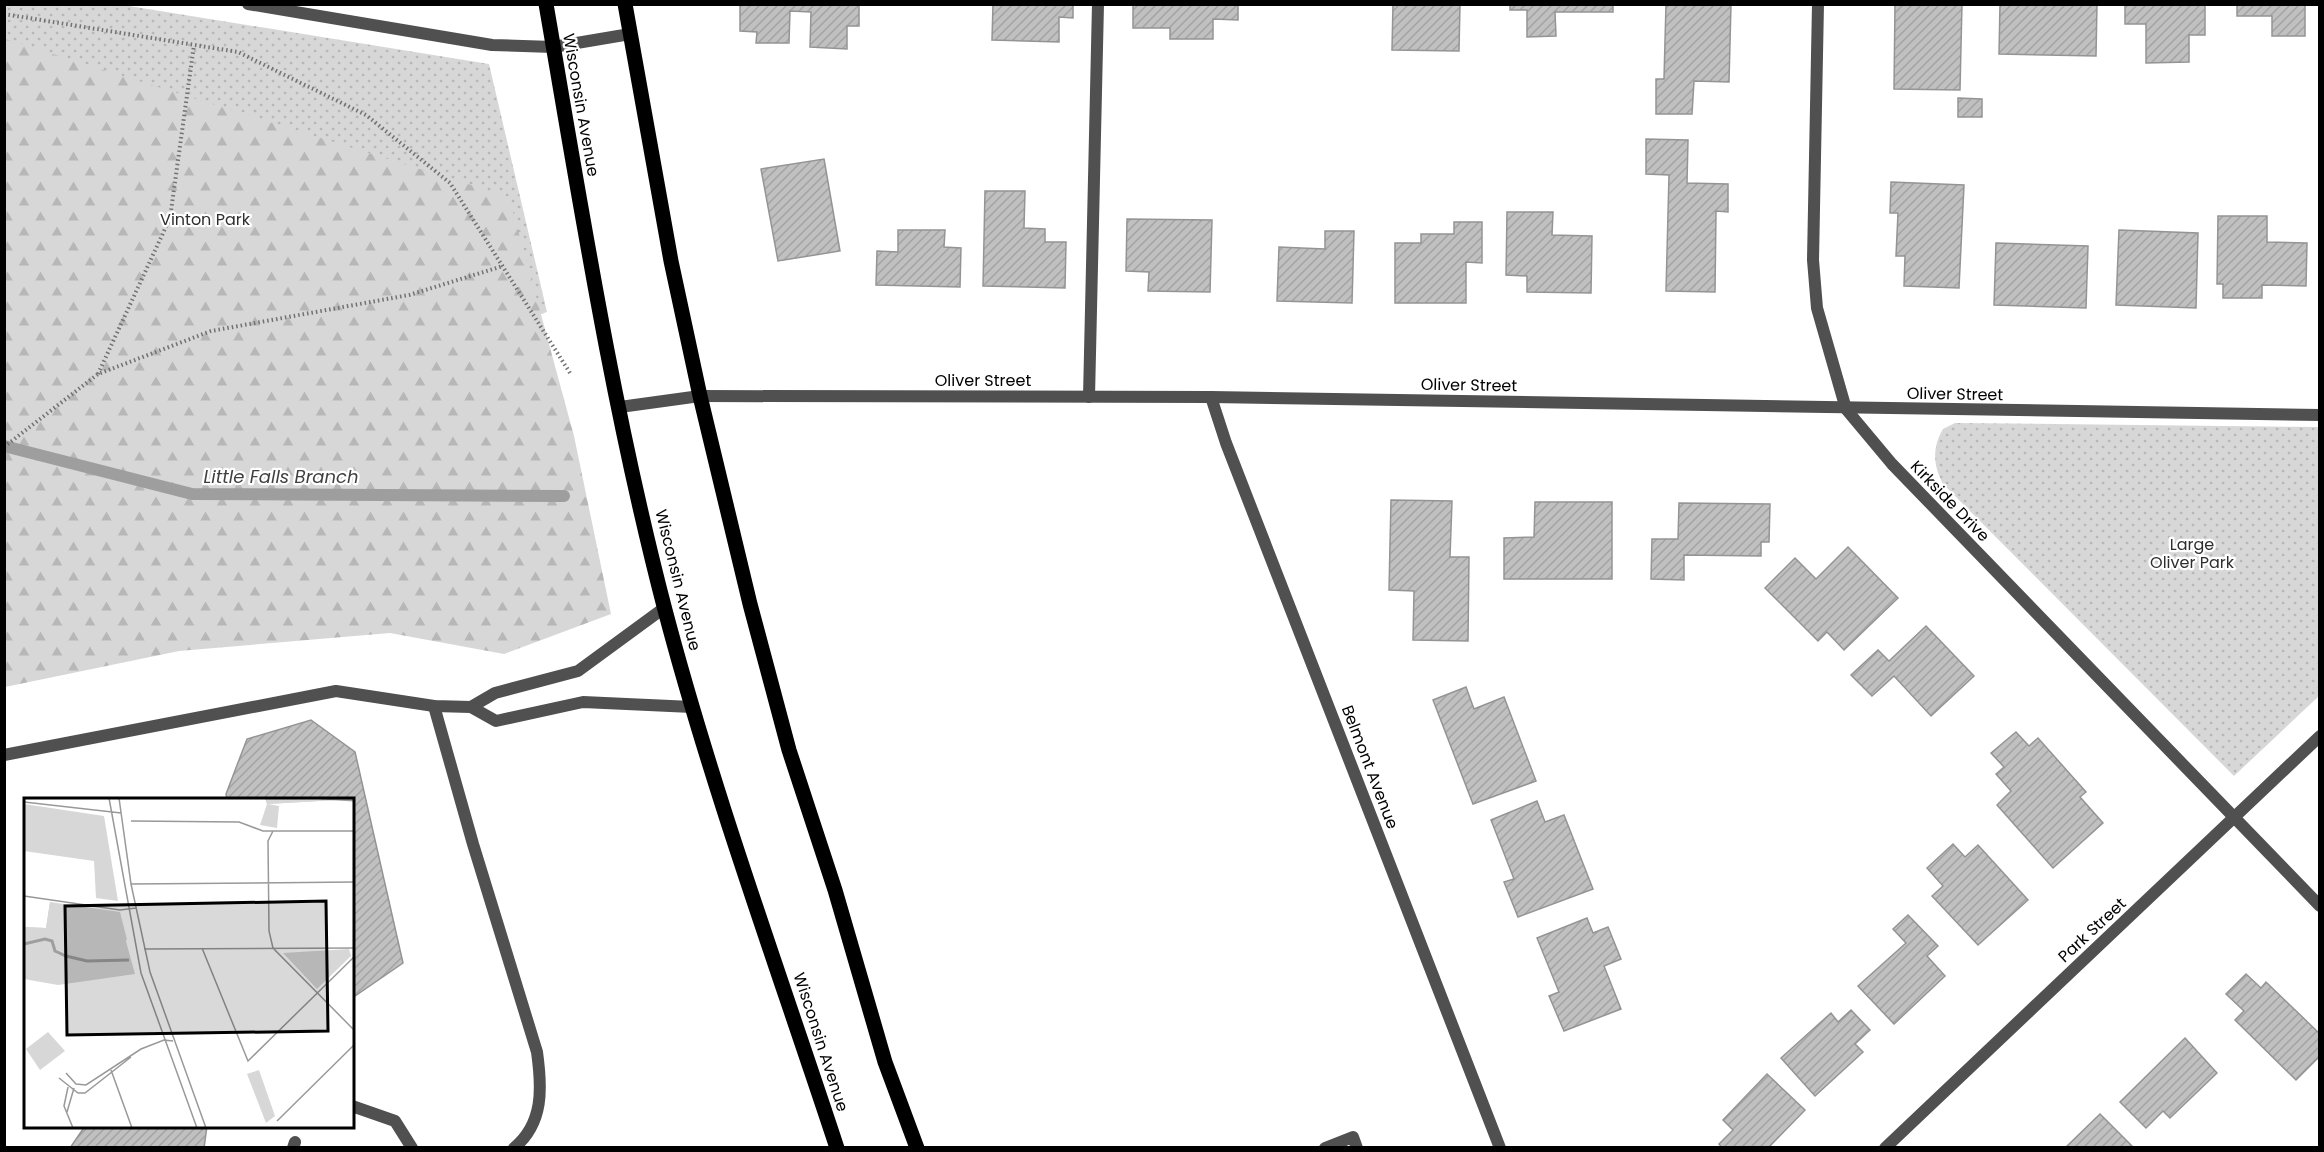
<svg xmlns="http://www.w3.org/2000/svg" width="2324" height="1152" font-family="Poppins,sans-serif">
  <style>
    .grass { fill: url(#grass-dots) }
    .forest { fill: url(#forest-firs) }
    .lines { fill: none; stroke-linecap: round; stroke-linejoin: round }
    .stream { stroke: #9e9e9e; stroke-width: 12 }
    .building { fill: url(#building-hatch); stroke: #949494; stroke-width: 1.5 }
    .path { stroke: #727272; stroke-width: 4; stroke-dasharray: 1.5 3; stroke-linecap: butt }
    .service { stroke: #505050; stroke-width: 12 }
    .minor { stroke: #505050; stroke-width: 12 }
    .primary { stroke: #000; stroke-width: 15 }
    .labels { text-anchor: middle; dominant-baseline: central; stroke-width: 4.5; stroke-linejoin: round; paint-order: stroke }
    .street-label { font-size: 16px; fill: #000; stroke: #fff }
    .park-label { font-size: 16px; fill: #2e2e2e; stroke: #fff }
    .water-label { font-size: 18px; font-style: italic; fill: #3f3f3f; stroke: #fff }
    .inset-river { fill: none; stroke: #9e9e9e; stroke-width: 3 }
    .inset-road { fill: none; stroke: #999; stroke-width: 1.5 }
    .view { fill: #000; fill-opacity: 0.15; stroke: #000; stroke-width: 3 }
    .inset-edge { fill: none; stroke: #000; stroke-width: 3 }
  </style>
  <defs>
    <pattern id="grass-dots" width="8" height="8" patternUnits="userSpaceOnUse" patternTransform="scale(1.5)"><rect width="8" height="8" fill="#d7d7d7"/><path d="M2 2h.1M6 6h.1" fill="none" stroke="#b7b7b7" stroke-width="1.8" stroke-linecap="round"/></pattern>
    <pattern id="forest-firs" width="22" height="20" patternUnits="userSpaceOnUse" patternTransform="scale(1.5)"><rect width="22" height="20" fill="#d7d7d7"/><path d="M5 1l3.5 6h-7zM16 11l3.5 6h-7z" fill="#b7b7b7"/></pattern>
    <pattern id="building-hatch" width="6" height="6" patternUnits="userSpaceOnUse" patternTransform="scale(1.5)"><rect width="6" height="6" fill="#c0c0c0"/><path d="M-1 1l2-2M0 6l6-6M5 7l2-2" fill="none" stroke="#a3a3a3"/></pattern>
  </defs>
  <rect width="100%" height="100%" fill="#fff"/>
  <g class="grass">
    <polygon points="4,5 123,5 489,64 547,312 301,400 5,470"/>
    <path d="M1955 423 2319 427V696L2234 776 1943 484C1933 465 1932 448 1943 429Z"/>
  </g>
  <polygon class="forest" points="5,39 509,197 574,436 611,614 504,654 390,633 179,651 5,687"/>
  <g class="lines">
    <polyline class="stream" points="4,446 192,494 564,496"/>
  </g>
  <g class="building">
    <polygon points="740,4 859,4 859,26 847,26 847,49 810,47 811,12 790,11 789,43 756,43 757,32 740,31"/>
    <polygon points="993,4 1073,4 1073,18 1059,17 1059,42 992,40"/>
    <polygon points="1133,4 1238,4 1238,20 1213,19 1213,39 1170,39 1170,28 1133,28"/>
    <polygon points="1393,4 1460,4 1459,51 1392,50"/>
    <polygon points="1510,4 1613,4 1613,12 1555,12 1556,36 1527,37 1527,10 1510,10"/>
    <polygon points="1666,4 1731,4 1729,82 1694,81 1692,114 1656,114 1656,79 1664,79"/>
    <polygon points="1895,4 1962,4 1960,90 1894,89"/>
    <polygon points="2000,4 2097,4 2096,56 1999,54"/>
    <polygon points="2125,4 2205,4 2205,35 2189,35 2189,62 2146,63 2146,24 2125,24"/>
    <polygon points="2237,4 2305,4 2305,36 2272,36 2272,16 2237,16"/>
    <polygon points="1958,98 1982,99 1982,117 1958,117"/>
    <polygon points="1646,139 1688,140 1687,183 1728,184 1728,212 1716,211 1715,292 1666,291 1669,175 1646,174"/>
    <polygon points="824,159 840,251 778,261 761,169"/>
    <polygon points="1891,182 1964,185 1959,288 1904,286 1905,256 1896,256 1898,213 1890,213"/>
    <polygon points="985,191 1025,191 1024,228 1045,229 1045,242 1066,242 1065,288 983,286"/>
    <polygon points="1507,212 1553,212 1552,235 1592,236 1591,293 1527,292 1527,276 1506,275"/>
    <polygon points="2218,216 2267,216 2267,242 2307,243 2306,286 2262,285 2262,298 2223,298 2223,284 2217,284"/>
    <polygon points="1127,219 1212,220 1210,292 1148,291 1149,272 1126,271"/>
    <polygon points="1454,222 1482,222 1482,263 1466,262 1466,303 1395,303 1395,243 1421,243 1421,234 1454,234"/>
    <polygon points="898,230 945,230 944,247 961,248 960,287 876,285 877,251 898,252"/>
    <polygon points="2119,230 2198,233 2196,308 2116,305"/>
    <polygon points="1325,231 1354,231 1352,303 1277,301 1279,247 1325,249"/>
    <polygon points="1996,243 2088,246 2086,308 1994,305"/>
    <polygon points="1391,500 1452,501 1450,557 1469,557 1468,641 1413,640 1414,591 1389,590"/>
    <polygon points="1535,502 1612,502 1612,579 1504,579 1504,538 1534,537"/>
    <polygon points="1679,503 1770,504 1769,542 1761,542 1761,556 1684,555 1684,580 1651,579 1652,539 1678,539"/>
    <polygon points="1848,547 1898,598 1844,650 1827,632 1818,641 1765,588 1795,558 1816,579"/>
    <polygon points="1926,626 1974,676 1931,716 1894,676 1872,696 1851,675 1878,650 1889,661"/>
    <polygon points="1466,687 1474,709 1504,697 1536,781 1473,804 1433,700"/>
    <polygon points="311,720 355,752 403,963 352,998 352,800 227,800 226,794 247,739"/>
    <polygon points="2016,732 2029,746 2038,738 2086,792 2080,797 2103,823 2053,868 1997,805 2011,791 1996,774 2004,767 1991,753"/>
    <polygon points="1537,801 1545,822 1564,815 1593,889 1518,917 1504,882 1514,879 1491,820"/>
    <polygon points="1953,844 1965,857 1978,845 2028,900 1978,945 1932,896 1943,886 1927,868"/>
    <polygon points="1908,915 1938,946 1927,956 1945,976 1894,1024 1858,986 1906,943 1893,929"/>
    <polygon points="1587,918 1593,933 1608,927 1621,959 1604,966 1621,1009 1564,1031 1549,996 1559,992 1537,938"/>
    <polygon points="2246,974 2261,988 2266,982 2320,1034 2320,1056 2296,1080 2235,1020 2244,1011 2226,994"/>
    <polygon points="1851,1010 1870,1030 1855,1044 1863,1052 1815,1096 1781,1058 1831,1013 1838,1022"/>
    <polygon points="2185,1038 2217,1073 2170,1118 2163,1111 2146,1128 2120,1102"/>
    <polygon points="1767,1074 1805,1110 1768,1148 1722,1148 1719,1144 1733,1130 1723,1120"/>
    <polygon points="2100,1114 2134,1148 2065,1148"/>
    <polygon points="85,1126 207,1126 204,1148 70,1148"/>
  </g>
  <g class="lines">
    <g class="path">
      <polyline points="4,14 238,52 366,115 450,183 570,373"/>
      <polyline points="98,374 170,218 194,45"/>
      <polyline points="4,447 98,374 211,331 409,295 503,266"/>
    </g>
    <g class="service">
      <polyline points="1089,397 1098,4"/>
      <polyline points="620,407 700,396"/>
      <path d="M434 706 473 844 537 1052C542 1088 544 1123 514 1148"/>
      <polyline points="471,707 495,693 578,671 664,608"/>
      <polyline points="4,755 336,691 434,706 471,707 496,721 583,702 692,707"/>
      <polyline points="352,1106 395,1121 412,1148"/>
      <polyline points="293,1148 295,1142"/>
      <polyline points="1325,1148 1353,1137 1357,1148"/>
    </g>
    <g class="minor">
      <polyline points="248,4 492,45 553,47 630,34"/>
      <polyline points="1818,4 1813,260 1817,308 1846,409 1892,464 2320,906"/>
      <polyline points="700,396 1211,397 2320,415"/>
      <polyline points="1211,397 1226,443 1500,1148"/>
      <polyline points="1885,1148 2320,736"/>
    </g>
    <g class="primary">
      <path d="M546 4C581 207 613 411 665 610 713 792 778 969 837 1148"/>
      <polyline points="625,4 671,261 700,396 750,604 789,750 835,890 885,1062 917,1148"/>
    </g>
  </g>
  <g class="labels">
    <g class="street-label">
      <text transform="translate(581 105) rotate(80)">Wisconsin Avenue</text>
      <text x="983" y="380">Oliver Street</text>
      <text transform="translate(1469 385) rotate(1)">Oliver Street</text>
      <text transform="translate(1955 394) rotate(1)">Oliver Street</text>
      <text transform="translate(1950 501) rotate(46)">Kirkside Drive</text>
      <text transform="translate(678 580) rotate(76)">Wisconsin Avenue</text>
      <text transform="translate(1370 767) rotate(69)">Belmont Avenue</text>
      <text transform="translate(2092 930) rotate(-43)">Park Street</text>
      <text transform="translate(821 1042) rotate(72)">Wisconsin Avenue</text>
    </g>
    <g class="park-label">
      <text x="205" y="219">Vinton Park</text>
      <text x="2192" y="544">Large<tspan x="2192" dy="18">Oliver Park</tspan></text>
    </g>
    <g class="water-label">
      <text x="281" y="476">Little Falls Branch</text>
    </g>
  </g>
  <g transform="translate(24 798)">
    <rect width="330" height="330" fill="#fff"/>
    <path d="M241 0H330V1L244 6 255 8 253 30 236 27 243 6ZM0 6 80 18 94 103 72 100 70 63 0 53ZM26 104 96 114 103 142 75 152 0 129 22 130ZM325 151 327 158 293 191 259 155ZM24 234 41 253 16 272 2 251ZM235 272 251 318 242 325 223 276Z" fill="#d7d7d7"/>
    <path d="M241 0H330V1L243 6ZM26 104 98 129 111 176 34 187 0 181V129L22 130Z" fill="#d7d7d7"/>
    <path d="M65 41a8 8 0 1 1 16 0a8 8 0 1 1-16 0Z" fill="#d7d7d7"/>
    <path class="inset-river" d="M297 0 330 2M0 146 21 141 28 143 31 153 42 158 63 163 105 162"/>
    <path class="inset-road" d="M85 0 117 175 173 330M95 0 107 86 126 174 182 330M0 4 97 15M107 23 215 24 239 33H330M249 33 244 43 245 133 249 150 330 232M107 86 330 84M0 98 96 112 112 110M178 150 224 263 330 159M120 151 330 150M87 272 108 330M42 275 52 286 62 287 117 251 140 242 149 243M35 280 54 295H61L107 259M44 289 40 308 49 330M43 314 50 290M253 323 330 247"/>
    <path class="view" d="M302 103 304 233 43 237 41 108Z"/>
    <rect width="330" height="330" class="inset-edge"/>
  </g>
  <rect width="2324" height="1152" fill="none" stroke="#000000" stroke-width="12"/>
</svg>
